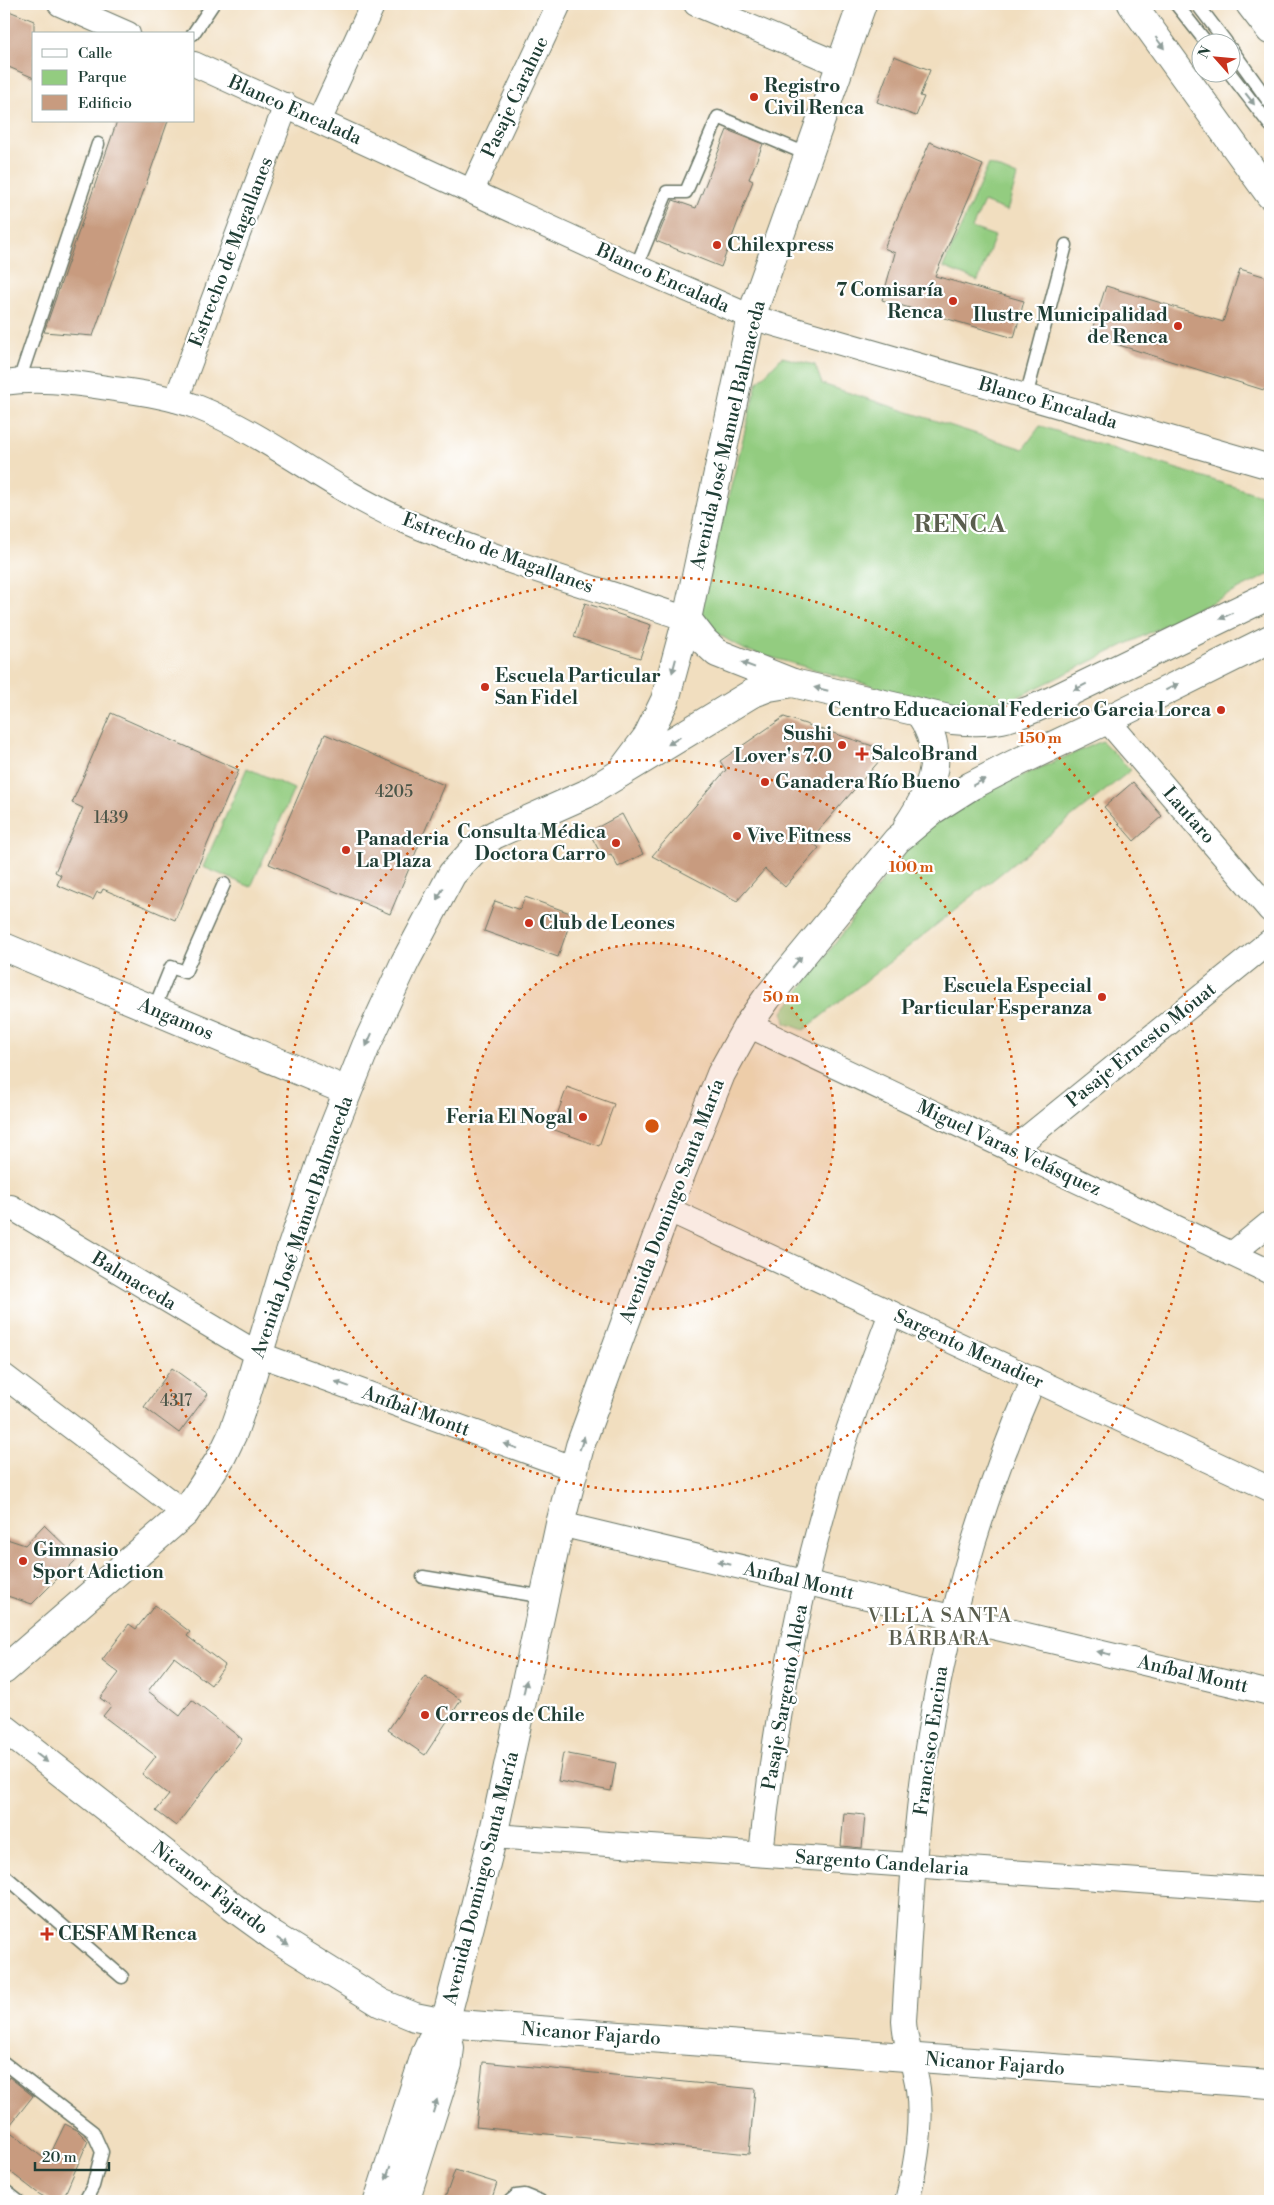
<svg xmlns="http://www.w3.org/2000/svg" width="1274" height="2205" font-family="'Libre Bodoni',serif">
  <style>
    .green { fill: #93cc80; stroke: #59845a }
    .building { fill: #c89b7f }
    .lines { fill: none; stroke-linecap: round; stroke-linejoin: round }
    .service-casing { stroke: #687565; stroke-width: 15 }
    .minor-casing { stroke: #687565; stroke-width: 26 }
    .tertiary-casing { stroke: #687565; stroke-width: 30 }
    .secondary-casing { stroke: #687565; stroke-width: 30 }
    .primary-casing { stroke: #687565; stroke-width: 30 }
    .service { stroke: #fff; stroke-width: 12 }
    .minor { stroke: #fff; stroke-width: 24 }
    .tertiary { stroke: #fff; stroke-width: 28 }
    .secondary { stroke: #fff; stroke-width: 28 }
    .primary { stroke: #fff; stroke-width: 28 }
    .oneway { fill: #8f9e9a }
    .ring { fill: none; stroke: #d45610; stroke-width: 2.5; stroke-dasharray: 2.5 5 }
    .poi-dot { fill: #c8321e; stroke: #fff; stroke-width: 2 }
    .labels { text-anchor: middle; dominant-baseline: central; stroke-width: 4.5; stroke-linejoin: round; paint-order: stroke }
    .number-label { font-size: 16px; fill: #495447 }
    .poi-label { font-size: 19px; font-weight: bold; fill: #1f3d34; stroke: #fff; text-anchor: start }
    .street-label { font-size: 19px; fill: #1f3d34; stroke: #fff }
    .neighbourhood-label { font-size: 20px; letter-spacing: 1px; fill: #5a5e4e; stroke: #fff }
    .district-label { font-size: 24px; font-weight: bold; letter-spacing: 1px; fill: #5a5e4e; stroke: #fff }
    .centre { fill: #d45610; stroke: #fff; stroke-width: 2.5 }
    .ring-label { font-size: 15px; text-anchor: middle; font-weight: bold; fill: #d45610; stroke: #fff; stroke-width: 4.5; stroke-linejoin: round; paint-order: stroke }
  </style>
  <rect width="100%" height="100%" fill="#fff"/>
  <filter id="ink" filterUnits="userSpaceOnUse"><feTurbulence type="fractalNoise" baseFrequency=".02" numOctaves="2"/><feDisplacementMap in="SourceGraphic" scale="10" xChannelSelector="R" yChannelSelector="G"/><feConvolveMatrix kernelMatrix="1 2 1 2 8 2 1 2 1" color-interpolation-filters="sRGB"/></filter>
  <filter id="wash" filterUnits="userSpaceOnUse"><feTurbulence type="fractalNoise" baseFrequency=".0096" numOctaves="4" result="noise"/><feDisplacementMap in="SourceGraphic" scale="20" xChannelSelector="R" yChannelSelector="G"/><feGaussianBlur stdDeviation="1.12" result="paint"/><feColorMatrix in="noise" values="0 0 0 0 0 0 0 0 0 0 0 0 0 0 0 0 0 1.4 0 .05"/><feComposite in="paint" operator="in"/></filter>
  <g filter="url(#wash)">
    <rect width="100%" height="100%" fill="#f1debf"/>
    <g class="green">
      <polygon points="989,164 1017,176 1007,211 984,202 972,228 995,236 978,281 943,267"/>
      <polygon points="782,357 815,365 822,384 1023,449 1040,426 1270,498 1270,574 983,714 936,708 873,686 745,650 709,629 700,610 757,383"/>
      <polygon points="1102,741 1131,770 804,1030 785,1023 783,1012 917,835 952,806"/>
      <polygon points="247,768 294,789 251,887 203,867"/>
    </g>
    <g id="blocks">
      <g class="building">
        <polygon points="4,9 34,21 34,78 4,65"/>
        <polygon points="894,56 930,70 920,96 924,97 916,116 877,102"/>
        <polygon points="117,121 168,121 93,336 44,332"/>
        <polygon points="727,130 763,144 749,179 753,181 721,267 656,241 673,200 696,208"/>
        <polygon points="930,142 983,165 935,276 1024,301 1014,338 882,300 895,253 884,248"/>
        <polygon points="1240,269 1270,278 1270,392 1090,336 1106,286 1223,322"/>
        <polygon points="585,603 651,625 640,658 574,637"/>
        <polygon points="111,713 239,770 175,920 103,889 101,893 97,892 93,900 57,885 61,875 55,872 83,808 72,803"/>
        <polygon points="784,717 888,751 810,840 819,848 785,887 765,869 737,901 652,856 726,770 720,761"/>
        <polygon points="325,734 444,785 390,914 269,864"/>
        <polygon points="1133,782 1162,816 1134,841 1104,807"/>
        <polygon points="622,814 643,854 618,867 611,854 603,858 589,832"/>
        <polygon points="525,897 573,914 558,957 484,931 495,901 520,910"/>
        <polygon points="567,1087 614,1104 599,1146 552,1129"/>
        <polygon points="172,1368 208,1394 179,1433 144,1407"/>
        <polygon points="44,1525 78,1558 32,1604 4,1595 4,1538 25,1545"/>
        <polygon points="155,1605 190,1632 187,1636 225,1665 211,1685 174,1657 148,1691 180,1716 192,1700 242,1739 176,1826 156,1811 169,1795 142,1774 156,1756 103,1716 111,1706 100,1698 119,1673 102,1660 129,1624 136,1629"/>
        <polygon points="425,1676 461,1700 425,1755 388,1730"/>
        <polygon points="563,1753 616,1763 611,1791 558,1781"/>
        <polygon points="844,1813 865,1815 862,1848 841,1846"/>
        <polygon points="483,2062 755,2089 749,2154 476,2127"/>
        <polygon points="9,2077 33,2096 7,2129 47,2161 65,2124 77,2130 88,2141 62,2201 52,2201 39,2194 4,2167 4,2085"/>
        <polygon points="455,2170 497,2183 491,2201 444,2201"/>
      </g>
    </g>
  </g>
  <g filter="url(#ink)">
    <use href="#blocks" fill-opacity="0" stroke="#687565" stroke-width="1"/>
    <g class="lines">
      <defs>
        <g id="service">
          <polyline points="1176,4 1206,42"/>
          <polyline points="1197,4 1226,42"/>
          <polyline points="193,34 213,4"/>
          <polyline points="1232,50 1270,103"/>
          <polyline points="1229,72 1270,125"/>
          <polyline points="636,267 667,192 686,192 718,117 809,155"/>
          <polyline points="19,381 98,144"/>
          <polyline points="1026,397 1066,245"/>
          <polyline points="154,1009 171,967 185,972 224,884"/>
          <polyline points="423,1577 545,1597"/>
          <polyline points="4,1875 122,1977"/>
          <polyline points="4,2063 93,2132 102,2152 93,2186 85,2201"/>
          <polyline points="4,2190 18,2201"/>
          <polyline points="510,2201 516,2196 525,2195 540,2201"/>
        </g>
        <g id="minor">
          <polyline points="60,4 128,34"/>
          <polyline points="696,4 841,65"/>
          <polyline points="194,64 636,267 751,317 1270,467"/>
          <polyline points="319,121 373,4"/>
          <polyline points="472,190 559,4"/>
          <path d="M4 383C36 378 69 382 101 387 134 392 166 395 197 407 268 435 328 487 398 518 491 559 591 586 687 619"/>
          <polyline points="176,400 286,105"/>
          <polyline points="1107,720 1270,910"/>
          <polyline points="748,1025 1270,1272"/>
          <polyline points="1012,1150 1270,941"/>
          <polyline points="11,1207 258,1354 573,1468"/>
          <polyline points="667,1209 1270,1489"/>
          <polyline points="1232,1254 1270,1223"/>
          <polyline points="4,1376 185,1513"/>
          <polyline points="560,1524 1270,1693"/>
          <polyline points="493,1836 1270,1890"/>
          <path d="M761 1854C773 1739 792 1625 823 1513 841 1445 866 1379 891 1313"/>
          <path d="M907 2201C916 2166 923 2126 918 2089 915 2065 905 2046 904 2021 910 1928 913 1834 928 1742 948 1615 982 1497 1034 1379"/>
        </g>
        <g id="tertiary">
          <polyline points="687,619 704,641 717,653 793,683"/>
          <polyline points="620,773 647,737 665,700 687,619 751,317 862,4"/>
          <polyline points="4,947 347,1091"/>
          <polyline points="445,2023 1270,2084"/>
          <polyline points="378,2201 426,2052 431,2041 445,2023"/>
          <polyline points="405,2201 448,2064 450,2048 445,2023"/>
        </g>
        <g id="secondary">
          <path d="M908 825C933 788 947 752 919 712"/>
          <path d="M4 1670 185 1513 222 1456 233 1433 246 1396 284 1270 324 1151 366 1046 405 962 452 874 476 848 494 835 586 794 751 694 769 687 793 683 953 720C993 724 1011 719 1047 703L1270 595"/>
          <polyline points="4,1728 233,1907 273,1936 381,2003 415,2017 445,2023 493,1836 560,1524 580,1446 667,1209 721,1074 748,1025 767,998 897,840 933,810 971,786 1012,765 1107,720 1270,639"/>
        </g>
        <g id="primary">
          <polyline points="1132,4 1270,195"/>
          <polyline points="1250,4 1270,30"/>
        </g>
      </defs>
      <use href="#service" class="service-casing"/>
      <use href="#minor" class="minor-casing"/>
      <use href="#tertiary" class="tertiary-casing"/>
      <use href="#secondary" class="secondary-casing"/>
      <use href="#primary" class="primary-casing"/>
      <use href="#service" class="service"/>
      <use href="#minor" class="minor"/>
      <use href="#tertiary" class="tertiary"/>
      <use href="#secondary" class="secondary"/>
      <use href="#primary" class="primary"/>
    </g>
    <defs><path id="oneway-solid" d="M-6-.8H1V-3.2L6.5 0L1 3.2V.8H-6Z" transform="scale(1.25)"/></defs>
    <g class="oneway">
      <use href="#oneway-solid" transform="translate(1160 43) rotate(53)"/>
      <use href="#oneway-solid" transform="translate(1250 99) rotate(52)"/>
      <use href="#oneway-solid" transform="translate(1226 616) rotate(154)"/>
      <use href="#oneway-solid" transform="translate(748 665) rotate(-159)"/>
      <use href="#oneway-solid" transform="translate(674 666) rotate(105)"/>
      <use href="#oneway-solid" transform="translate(1080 687) rotate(154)"/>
      <use href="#oneway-solid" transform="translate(1172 687) rotate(-27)"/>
      <use href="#oneway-solid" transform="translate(821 689) rotate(-167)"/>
      <use href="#oneway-solid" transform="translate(674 741) rotate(148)"/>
      <use href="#oneway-solid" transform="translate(979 782) rotate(-28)"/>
      <use href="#oneway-solid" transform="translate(440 894) rotate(119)"/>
      <use href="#oneway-solid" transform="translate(797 962) rotate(-50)"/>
      <use href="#oneway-solid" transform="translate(369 1040) rotate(114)"/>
      <use href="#oneway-solid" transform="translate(342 1384) rotate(-160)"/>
      <use href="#oneway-solid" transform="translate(582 1443) rotate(-71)"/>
      <use href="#oneway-solid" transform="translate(511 1446) rotate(-160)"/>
      <use href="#oneway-solid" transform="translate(724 1563) rotate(-167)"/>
      <use href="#oneway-solid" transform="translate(1104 1653) rotate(-167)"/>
      <use href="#oneway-solid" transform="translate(525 1687) rotate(-78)"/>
      <use href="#oneway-solid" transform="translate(42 1758) rotate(38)"/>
      <use href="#oneway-solid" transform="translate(283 1942) rotate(33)"/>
      <use href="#oneway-solid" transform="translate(435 2106) rotate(-73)"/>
      <use href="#oneway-solid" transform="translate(388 2173) rotate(108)"/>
    </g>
  </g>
  <circle cx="652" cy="1126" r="183" fill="#d45610" fill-opacity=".12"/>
  <g class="ring">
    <circle cx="652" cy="1126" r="183"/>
    <circle cx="652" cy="1126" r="366"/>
    <circle cx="652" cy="1126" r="549"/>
  </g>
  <g class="poi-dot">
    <circle cx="754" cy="97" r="5"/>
    <circle cx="717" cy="245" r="5"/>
    <circle cx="953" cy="301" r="5"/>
    <circle cx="1178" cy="326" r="5"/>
    <circle cx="485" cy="687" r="5"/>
    <circle cx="1221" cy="710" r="5"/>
    <circle cx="842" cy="745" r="5"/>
    <path d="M859.5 746.5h5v5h5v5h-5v5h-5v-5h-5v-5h5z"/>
    <circle cx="765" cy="782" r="5"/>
    <circle cx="737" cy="836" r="5"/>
    <circle cx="616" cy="843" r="5"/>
    <circle cx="346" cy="850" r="5"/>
    <circle cx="529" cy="923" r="5"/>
    <circle cx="1102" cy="997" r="5"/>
    <circle cx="583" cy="1117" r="5"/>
    <circle cx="23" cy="1561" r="5"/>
    <circle cx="425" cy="1715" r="5"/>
    <path d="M44.5 1926.5h5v5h5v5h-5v5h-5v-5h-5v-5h5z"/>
  </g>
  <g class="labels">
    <g class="number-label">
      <text x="394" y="792">4205</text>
      <text x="111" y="818">1439</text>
      <text x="176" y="1401">4317</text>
    </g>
    <g class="poi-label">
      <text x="764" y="86">Registro<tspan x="764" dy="22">Civil Renca</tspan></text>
      <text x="727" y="245">Chilexpress</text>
      <text x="943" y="290" text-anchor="end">7 Comisaría<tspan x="943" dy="22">Renca</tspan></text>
      <text x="1168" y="315" text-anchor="end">Ilustre Municipalidad<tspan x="1168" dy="22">de Renca</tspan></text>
      <text x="495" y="676">Escuela Particular<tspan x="495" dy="22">San Fidel</tspan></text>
      <text x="1211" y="710" text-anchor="end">Centro Educacional Federico Garcia Lorca</text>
      <text x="832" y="734" text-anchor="end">Sushi<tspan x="832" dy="22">Lover's 7.0</tspan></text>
      <text x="872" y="754">SalcoBrand</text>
      <text x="775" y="782">Ganadera Río Bueno</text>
      <text x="606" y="832" text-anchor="end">Consulta Médica<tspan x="606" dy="22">Doctora Carro</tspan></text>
      <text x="747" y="836">Vive Fitness</text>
      <text x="356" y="839">Panaderia<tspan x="356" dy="22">La Plaza</tspan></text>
      <text x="539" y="923">Club de Leones</text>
      <text x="1092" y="986" text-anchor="end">Escuela Especial<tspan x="1092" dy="22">Particular Esperanza</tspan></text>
      <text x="573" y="1117" text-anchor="end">Feria El Nogal</text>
      <text x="33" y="1550">Gimnasio<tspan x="33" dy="22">Sport Adiction</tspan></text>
      <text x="435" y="1715">Correos de Chile</text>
      <text x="58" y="1934">CESFAM Renca</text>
    </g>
    <g class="street-label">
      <text transform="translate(515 97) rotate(-65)">Pasaje Carahue</text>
      <text transform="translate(295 110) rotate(24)">Blanco Encalada</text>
      <text transform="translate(231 252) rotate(-69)">Estrecho de Magallanes</text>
      <text transform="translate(663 278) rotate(24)">Blanco Encalada</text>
      <text transform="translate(1048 403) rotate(16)">Blanco Encalada</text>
      <text transform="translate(728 435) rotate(-77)">Avenida José Manuel Balmaceda</text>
      <text transform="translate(498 553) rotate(20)">Estrecho de Magallanes</text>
      <text transform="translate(1189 815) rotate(49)">Lautaro</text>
      <text transform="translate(176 1019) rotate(23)">Angamos</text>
      <text transform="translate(1141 1045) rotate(-39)">Pasaje Ernesto Mouat</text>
      <text transform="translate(1009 1148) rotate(25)">Miguel Varas Velásquez</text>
      <text transform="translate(672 1201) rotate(-69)">Avenida Domingo Santa María</text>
      <text transform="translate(302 1227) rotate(-71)">Avenida José Manuel Balmaceda</text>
      <text transform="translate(134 1281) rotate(31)">Balmaceda</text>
      <text transform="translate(969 1349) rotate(25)">Sargento Menadier</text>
      <text transform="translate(416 1411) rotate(20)">Aníbal Montt</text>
      <text transform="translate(799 1581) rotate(13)">Aníbal Montt</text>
      <text transform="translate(1193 1674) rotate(13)">Aníbal Montt</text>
      <text transform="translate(785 1697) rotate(-80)">Pasaje Sargento Aldea</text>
      <text transform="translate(931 1741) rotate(-82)">Francisco Encina</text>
      <text transform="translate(882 1863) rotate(4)">Sargento Candelaria</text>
      <text transform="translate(481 1878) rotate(-76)">Avenida Domingo Santa María</text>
      <text transform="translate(210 1888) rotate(37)">Nicanor Fajardo</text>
      <text transform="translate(591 2034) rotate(4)">Nicanor Fajardo</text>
      <text transform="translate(995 2064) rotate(4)">Nicanor Fajardo</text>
    </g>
    <g class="neighbourhood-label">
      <text x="940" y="1616">VILLA SANTA<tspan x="940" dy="23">BÁRBARA</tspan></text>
    </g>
    <g class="district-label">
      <text x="960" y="525">RENCA</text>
    </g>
  </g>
  <circle cx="652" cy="1126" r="8" class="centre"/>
  <g class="ring-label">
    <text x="1040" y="743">150 m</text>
    <text x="911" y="872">100 m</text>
    <text x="781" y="1002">50 m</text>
  </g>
  <rect width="1274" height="2205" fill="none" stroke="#fff" stroke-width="20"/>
  <rect x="32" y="32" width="162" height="90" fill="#ffffff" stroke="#a5b1ae"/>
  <rect x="42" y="49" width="25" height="8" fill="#ffffff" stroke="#a5b1ae"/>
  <text x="78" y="58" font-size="15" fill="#1f3d34">Calle</text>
  <rect x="42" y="70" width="25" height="15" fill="#93cc80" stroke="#a5b1ae"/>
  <text x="78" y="82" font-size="15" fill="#1f3d34">Parque</text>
  <rect x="42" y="95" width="25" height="15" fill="#c89b7f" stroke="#a5b1ae"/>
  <text x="78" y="108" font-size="15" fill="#1f3d34">Edificio</text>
  <g transform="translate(1216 58) rotate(297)"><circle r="24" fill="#ffffff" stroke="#a5b1ae"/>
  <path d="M0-4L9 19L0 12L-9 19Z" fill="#c8321e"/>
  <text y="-8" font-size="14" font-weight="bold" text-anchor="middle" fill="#1f3d34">N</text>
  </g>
  <path d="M35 2162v8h74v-8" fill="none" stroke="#1f3d34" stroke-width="2.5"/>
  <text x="42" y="2162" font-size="15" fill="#1f3d34" stroke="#ffffff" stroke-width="4" paint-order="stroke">20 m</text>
</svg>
